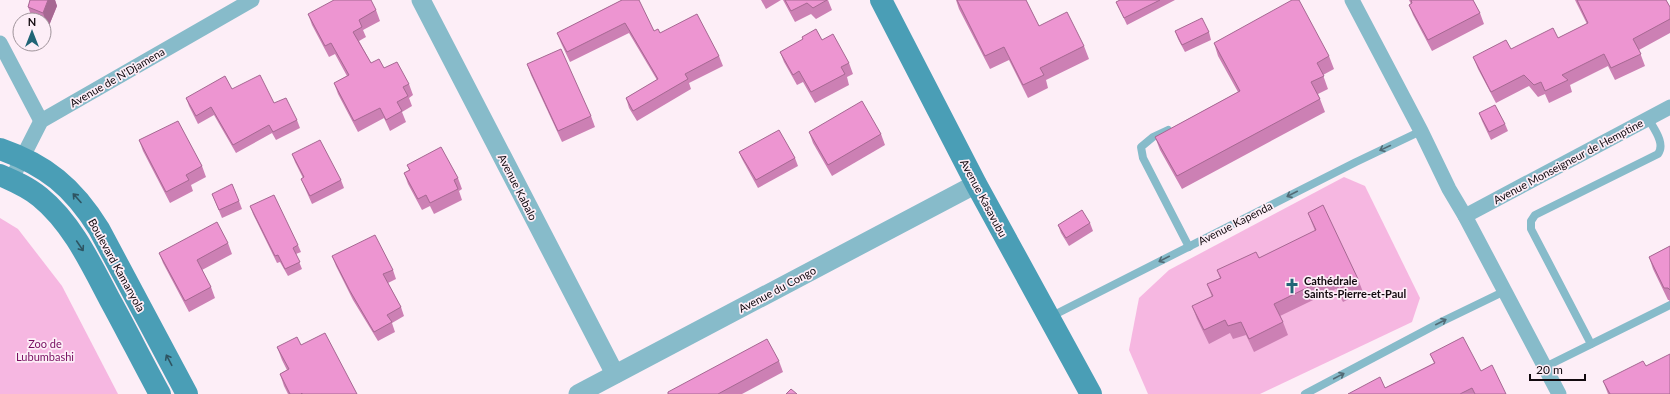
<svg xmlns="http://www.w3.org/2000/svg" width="1670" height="394" font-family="Lato,sans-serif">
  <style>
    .green { fill: #f6b7e1 }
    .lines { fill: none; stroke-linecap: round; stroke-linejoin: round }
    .service { stroke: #87bbca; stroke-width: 8 }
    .minor { stroke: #87bbca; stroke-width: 15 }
    .tertiary { stroke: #87bbca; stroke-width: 19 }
    .secondary { stroke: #4a9eb6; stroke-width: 22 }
    .wall { fill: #cc80b4 }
    .shaded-wall { fill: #a66892 }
    .building { fill: #ed95d1; stroke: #a66892 }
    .oneway { stroke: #526b76 }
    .oneway2 { stroke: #2e5462 }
    .labels { text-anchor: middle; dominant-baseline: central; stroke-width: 3.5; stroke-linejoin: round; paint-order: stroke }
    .street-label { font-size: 11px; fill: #120a0f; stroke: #fdeef7 }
    .poi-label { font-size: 11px; font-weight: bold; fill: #120a0f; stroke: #fdeef7; text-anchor: start }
    .park-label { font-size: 11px; fill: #770e60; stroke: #fdeef7 }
  </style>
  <rect width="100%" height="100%" fill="#fdeef7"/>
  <g class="green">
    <polygon points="1344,177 1365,186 1420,298 1412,322 1260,394 1148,394 1129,350 1139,298 1169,270"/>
    <polygon points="0,218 18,229 62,286 118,394 0,394"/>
  </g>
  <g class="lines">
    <g class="service">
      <polyline points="1168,130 1153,137 1141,147 1143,158 1189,247"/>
      <polyline points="1050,317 1356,162 1421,131"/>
      <path d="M1591 344 1531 229V221L1535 215 1658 154C1666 143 1653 128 1648 118"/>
      <polyline points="1545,367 1670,305"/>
      <polyline points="1305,394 1443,321 1505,291"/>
    </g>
    <g class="minor">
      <polyline points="1352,0 1421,131 1449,189 1465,216 1559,394"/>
      <polyline points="0,43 41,121"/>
      <polyline points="11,180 41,121 252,0"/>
      <polyline points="1465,216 1670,107"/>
    </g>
    <g class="tertiary">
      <polyline points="421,0 615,374"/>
      <polyline points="578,394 976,184"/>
    </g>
    <g class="secondary">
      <polyline points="881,0 976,184 1091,394"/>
      <path d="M0 149C46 165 73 187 99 229L187 394"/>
      <path d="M0 175C14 181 28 187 40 197 72 223 91 264 110 300 127 331 143 363 160 394"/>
    </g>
  </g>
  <g class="wall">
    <polygon points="30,0 55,0 57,6 48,28 44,27 44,20 33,20 28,7"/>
    <polygon points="622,0 654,31 719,56 723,66 689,83 691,89 637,121 629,108 626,98 657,80 629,33 570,62 561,43 557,33"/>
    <polygon points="761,0 781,0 766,9"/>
    <polygon points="783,0 828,0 832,10 816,19 811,14 795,22"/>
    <polygon points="956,0 1026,0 1039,26 1084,46 1089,59 1046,80 1048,88 1028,98 1009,60 990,69 959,9"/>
    <polygon points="1120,0 1175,0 1127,25 1119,8 1116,2"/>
    <polygon points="1409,0 1473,0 1480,13 1484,24 1432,51 1413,15 1409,5 1411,4"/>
    <polygon points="1575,0 1666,0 1670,7 1670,33 1639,50 1645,66 1615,80 1608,66 1570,85 1572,92 1549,103 1545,94 1538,97 1529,86 1496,103 1478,69 1473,57 1511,49 1558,38 1587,24"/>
    <polygon points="376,10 380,21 363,30 366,37 359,41 371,63 384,68 409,84 413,95 409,98 412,106 402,112 406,122 390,131 384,118 358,132 338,94 334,83 347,76 335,54 329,57 312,25 308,14"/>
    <polygon points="1175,31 1209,32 1211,40 1185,52 1178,39"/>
    <polygon points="802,37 822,40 849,63 853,74 847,77 849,85 815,103 803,82 797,85 784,62 780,52 803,40"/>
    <polygon points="1214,43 1329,56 1334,69 1323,75 1328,89 1318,94 1320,99 1325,112 1182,189 1160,150 1155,137 1238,92 1218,56"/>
    <polygon points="527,64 591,116 595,127 562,142 531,75"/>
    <polygon points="232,89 274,103 297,120 300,128 276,140 272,133 236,153 214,115 198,124 189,106 186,98"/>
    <polygon points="1479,113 1505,124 1508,131 1491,140 1482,121"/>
    <polygon points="809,132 881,134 885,145 832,176 813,143"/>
    <polygon points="139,140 202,166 206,177 191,185 193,191 170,203 143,151"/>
    <polygon points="739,152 795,158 798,166 758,188 742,159"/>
    <polygon points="292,154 341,180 344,188 312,204 304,186 301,179 303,178 295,162"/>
    <polygon points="407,165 458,178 462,189 459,191 462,200 434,214 430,206 422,210 408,184 404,173 409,170"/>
    <polygon points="212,194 239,201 242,209 222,218"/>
    <polygon points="250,206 298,245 301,252 296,254 302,269 288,276 280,262 277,263 253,214"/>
    <polygon points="1308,213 1358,279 1363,292 1343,302 1336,289 1280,316 1283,322 1288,335 1254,352 1246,335 1233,339 1230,333 1209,344 1197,319 1192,306 1212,297 1207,284 1220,278 1217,270 1259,258 1315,231"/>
    <polygon points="1090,223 1093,231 1069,246 1061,233 1058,225"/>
    <polygon points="228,243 232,254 202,270 211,287 215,298 189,312 163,263 159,253"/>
    <polygon points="1670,246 1670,302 1669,300 1668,300 1653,269 1649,257"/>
    <polygon points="332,256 393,270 396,279 388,283 401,307 404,316 392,323 395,332 378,341 353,300 336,266"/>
    <polygon points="301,345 357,394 288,394 284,386 280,374 287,370 282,360 277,347"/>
    <polygon points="1430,354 1481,371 1506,394 1348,394 1385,388 1434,363"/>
    <polygon points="779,361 783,372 742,394 668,394"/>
    <polygon points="1646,366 1670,394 1608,394 1603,381"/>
  </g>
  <polygon class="shaded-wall" points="48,0 55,0 57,6 48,28 43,13"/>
  <g class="building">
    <polygon points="30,0 48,0 43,13 28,7"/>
    <polygon points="334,0 371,0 376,10 359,20 362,27 353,32 371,63 379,59 384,68 397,62 409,84 403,87 408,96 397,102 402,111 386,120 380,108 354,121 334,83 349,75 331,43 325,46 308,14"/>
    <polygon points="622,0 639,0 654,31 658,29 660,33 697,14 719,56 685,74 688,79 633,111 626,98 658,79 625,23 567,52 557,33"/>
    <polygon points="785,0 827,0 813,8 807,3 791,11"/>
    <polygon points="957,0 1026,0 1039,26 1067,12 1084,46 1040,68 1044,75 1023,85 1004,47 985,56"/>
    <polygon points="1120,0 1160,0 1124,18 1116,2"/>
    <polygon points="1292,0 1299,0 1329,56 1317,63 1324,76 1311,82 1320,99 1177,176 1155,137 1240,91 1214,43"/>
    <polygon points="1411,0 1473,0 1480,13 1428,40 1409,5 1412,3"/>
    <polygon points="1577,0 1666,0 1670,7 1670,19 1633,39 1641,54 1611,68 1604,54 1562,75 1568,80 1545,91 1541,82 1534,85 1524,75 1491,92 1473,57 1506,40 1511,49 1553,28 1558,38 1588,23"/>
    <polygon points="1202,18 1209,32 1182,45 1175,31"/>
    <polygon points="816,29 822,40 833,34 849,63 841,67 845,74 811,92 799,71 793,75 780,52 803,39 802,37"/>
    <polygon points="561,49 591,116 558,131 527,64"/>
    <polygon points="260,75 274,103 286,98 297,120 273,132 269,125 233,145 211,107 196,116 186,98 225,76 232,89"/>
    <polygon points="862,101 881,134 828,165 809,132"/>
    <polygon points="1495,105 1505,124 1489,132 1479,113"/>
    <polygon points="178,121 202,166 186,175 189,180 166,192 139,140"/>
    <polygon points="779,130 795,158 756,180 739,152"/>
    <polygon points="320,140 341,180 310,196 301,179 304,177 292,154"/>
    <polygon points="441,147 458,178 454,180 458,189 430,203 426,195 418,199 404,173 410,170 407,165"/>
    <polygon points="232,184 239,201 219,210 212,194"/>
    <polygon points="274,195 298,245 293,248 300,262 285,269 278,255 275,256 250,206"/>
    <polygon points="1323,205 1358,279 1339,289 1331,276 1274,304 1283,322 1249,339 1241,322 1228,326 1225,320 1204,330 1192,306 1213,296 1207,284 1221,278 1217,270 1256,252 1259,258 1316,230 1308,213"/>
    <polygon points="1082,210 1090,223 1066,238 1058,225"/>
    <polygon points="217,222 228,243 197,260 211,287 185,301 159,253"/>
    <polygon points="375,235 393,270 383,274 401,307 387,315 392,322 374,332 350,291 332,256"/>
    <polygon points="1670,246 1670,290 1668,288 1664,288 1649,257"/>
    <polygon points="325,333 357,394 302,394 302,393 301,394 290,394 280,374 289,369 277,347 297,337 301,345"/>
    <polygon points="1463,337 1481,371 1492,365 1506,394 1475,394 1472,388 1460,394 1348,394 1380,377 1385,388 1435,363 1430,354"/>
    <polygon points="767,339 779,361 718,394 668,394 668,392"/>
    <polygon points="1670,354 1670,394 1610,394 1603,381 1643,361 1646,366"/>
    <polygon points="791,389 797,394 786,394"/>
  </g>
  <defs><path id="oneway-shaft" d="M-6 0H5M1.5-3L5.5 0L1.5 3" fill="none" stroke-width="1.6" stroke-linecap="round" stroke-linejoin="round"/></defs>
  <g class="oneway">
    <use href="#oneway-shaft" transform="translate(1385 148) rotate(155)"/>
    <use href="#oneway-shaft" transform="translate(1292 194) rotate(153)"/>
    <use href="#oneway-shaft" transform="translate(1164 259) rotate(153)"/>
    <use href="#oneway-shaft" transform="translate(1441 322) rotate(-27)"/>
    <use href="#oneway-shaft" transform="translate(1339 376) rotate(-28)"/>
  </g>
  <g class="oneway2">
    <use href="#oneway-shaft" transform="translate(77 198) rotate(-132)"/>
    <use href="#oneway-shaft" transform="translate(80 246) rotate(56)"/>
    <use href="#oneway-shaft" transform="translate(169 360) rotate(-118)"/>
  </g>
  <defs>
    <symbol id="church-bare" viewBox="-9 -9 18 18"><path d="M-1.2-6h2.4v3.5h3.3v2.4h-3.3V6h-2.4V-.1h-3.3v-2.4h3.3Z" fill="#216576" stroke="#fdeef7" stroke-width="2.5" paint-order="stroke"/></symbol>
  </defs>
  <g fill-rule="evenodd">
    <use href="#church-bare" x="1281" y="275" width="22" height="22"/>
  </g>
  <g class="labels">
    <g class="street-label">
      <text transform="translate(117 77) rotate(-30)">Avenue de N'Djamena</text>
      <text transform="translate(1568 161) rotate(-28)">Avenue Monseigneur de Hemptine</text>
      <text transform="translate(518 187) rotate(63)">Avenue Kabalo</text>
      <text transform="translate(984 198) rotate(62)">Avenue Kasavubu</text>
      <text transform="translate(1235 223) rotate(-27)">Avenue Kapenda</text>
      <text transform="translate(117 265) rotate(61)">Boulevard Kamanyola</text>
      <text transform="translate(777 289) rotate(-28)">Avenue du Congo</text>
    </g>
    <g class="poi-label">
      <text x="1304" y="280">Cathédrale<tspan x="1304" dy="13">Saints-Pierre-et-Paul</tspan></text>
    </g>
    <g class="park-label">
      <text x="45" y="343">Zoo de<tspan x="45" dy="13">Lubumbashi</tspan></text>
    </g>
  </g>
  <g transform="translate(32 32)"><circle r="19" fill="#fdeef7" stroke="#9f939a"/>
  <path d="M0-3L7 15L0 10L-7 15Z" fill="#216576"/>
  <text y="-6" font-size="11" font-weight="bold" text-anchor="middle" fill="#120a0f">N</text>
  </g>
  <path d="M1530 374v6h55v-6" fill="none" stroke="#120a0f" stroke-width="2"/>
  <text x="1536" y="374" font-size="12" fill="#120a0f" stroke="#fdeef7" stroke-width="3" paint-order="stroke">20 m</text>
</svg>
